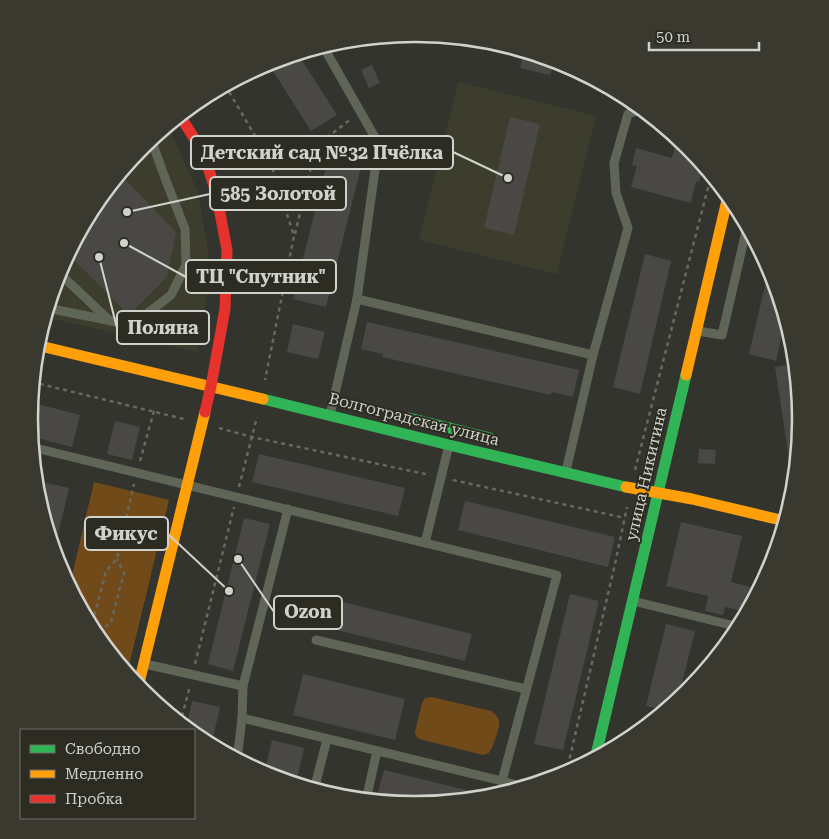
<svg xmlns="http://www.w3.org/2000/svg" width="829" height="839" font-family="'Roboto Serif',serif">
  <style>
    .built { fill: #3d3d2d }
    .green { fill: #714a1a }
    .building { fill: #494844 }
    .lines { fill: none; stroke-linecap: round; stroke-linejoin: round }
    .path { stroke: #666a5f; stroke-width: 2.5; stroke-dasharray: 4 4; stroke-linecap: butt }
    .lane { stroke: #606657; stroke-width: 9 }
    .fast { stroke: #30b455; stroke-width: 11 }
    .slow { stroke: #ff9f0a; stroke-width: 11 }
    .jam { stroke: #e5322d; stroke-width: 11 }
    .labels { text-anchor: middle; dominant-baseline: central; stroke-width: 4; stroke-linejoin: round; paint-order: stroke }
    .street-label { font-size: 16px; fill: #d2d2cc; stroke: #2c2c22 }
    .rim { fill: none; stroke: #d2d2cc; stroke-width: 2.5 }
    .leader { fill: none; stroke: #d2d2cc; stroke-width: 2 }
    .callout-dot { fill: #d2d2cc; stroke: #2c2c22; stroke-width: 2 }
    .callout { fill: #2c2c22; stroke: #d2d2cc; stroke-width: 2 }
    .callout-label { font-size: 18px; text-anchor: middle; font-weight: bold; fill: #d2d2cc }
  </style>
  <rect width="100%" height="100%" fill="#34342e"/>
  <g class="built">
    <polygon points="458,82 596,116 557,274 419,240"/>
    <polygon points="167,126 170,130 198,193 208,250 206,303 198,352 45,317 58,272 94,205 142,147"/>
  </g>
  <g class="green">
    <polygon points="94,482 169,500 127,674 94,634 69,588"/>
    <path d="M432 697 491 711C495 714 498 716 499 721 500 729 493 747 489 753L483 755 419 739 416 736 415 732 422 703 425 698Z"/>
  </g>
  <g class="building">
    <polygon points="524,52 554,61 550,75 520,68"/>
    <polygon points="298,54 337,115 311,131 268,63"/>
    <polygon points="372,65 380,83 369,88 361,70"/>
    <polygon points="510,117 540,124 514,235 484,228"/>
    <polygon points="677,138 687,147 703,166 699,182 696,181 691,203 631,187 637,166 632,165 636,148 672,158"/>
    <polygon points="330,151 363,159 326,307 293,299"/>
    <polygon points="120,174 176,232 167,277 129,315 68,254 94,205"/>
    <polygon points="645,254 671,261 640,394 613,387"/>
    <polygon points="769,269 785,320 776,361 749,354"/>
    <polygon points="367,322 579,370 573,397 552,392 551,395 382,357 383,354 361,349"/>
    <polygon points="293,324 325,332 318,359 287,352"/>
    <polygon points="795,364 800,420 795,472 791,472 775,367"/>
    <polygon points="30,402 80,415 72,447 30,436 29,419"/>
    <polygon points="115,421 140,427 132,460 107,454"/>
    <polygon points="699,449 716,450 715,464 698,463"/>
    <polygon points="259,454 405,488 398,516 252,482"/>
    <polygon points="42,482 69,488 54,552 38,499"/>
    <polygon points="465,501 615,537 608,567 458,530"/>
    <polygon points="244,518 270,524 233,671 208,664"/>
    <polygon points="681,522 742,536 731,582 759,589 747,612 725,607 723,615 705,611 708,596 666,586"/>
    <polygon points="570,594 599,601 563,750 534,744"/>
    <polygon points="323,597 472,634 465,661 316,625"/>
    <polygon points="666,624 695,631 678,699 665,710 646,706"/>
    <polygon points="303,674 405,699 395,740 293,715"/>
    <polygon points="192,701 220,707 211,746 200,740 194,735 194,730 188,730 186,728"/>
    <polygon points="272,740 304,748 296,785 264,774"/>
    <polygon points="384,770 491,796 491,797 414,805 376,801"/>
  </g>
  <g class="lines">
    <g class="path">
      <polyline points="225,85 270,161 294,236 265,380"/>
      <polyline points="295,234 316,146 351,119"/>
      <polyline points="32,382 184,419"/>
      <polyline points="219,428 252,437 430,475"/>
      <polyline points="140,461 154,411"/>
      <polyline points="635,470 711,176"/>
      <polyline points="453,480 625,518"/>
      <polyline points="239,487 257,417"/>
      <polyline points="99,632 111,622 124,573 117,559"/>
      <polyline points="97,638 99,632 94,617 106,571 117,559 134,484"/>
      <polyline points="195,664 234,507"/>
      <polyline points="180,724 190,686"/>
      <polyline points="566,774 615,564 627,507"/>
    </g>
    <g class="lane">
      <polyline points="323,46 377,141 375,170 357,299 330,415"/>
      <polyline points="58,272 110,321"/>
      <polyline points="357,299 593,355 566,471"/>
      <polyline points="47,308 127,324 140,319 171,295 186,265 185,229 165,178 151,139"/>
      <polyline points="698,331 722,335 747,227"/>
      <polyline points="593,355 628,228 616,193 614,163 628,114 641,109"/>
      <polyline points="31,447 425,543 449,445"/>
      <polyline points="425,543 557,575 502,781"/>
      <polyline points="633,601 739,627"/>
      <polyline points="316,640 526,689"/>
      <polyline points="145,664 243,686 242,718 502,781 524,787"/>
      <polyline points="243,686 288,509"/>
      <polyline points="237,760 242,718"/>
      <polyline points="314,790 327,739"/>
      <polyline points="366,800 377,751"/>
    </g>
    <g class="fast">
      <polyline points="263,399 449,445 626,487"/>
      <polyline points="409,418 490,438"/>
      <polyline points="595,759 686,375"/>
    </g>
    <g class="slow">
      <polyline points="36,345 263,399"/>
      <polyline points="686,375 728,196"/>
      <polyline points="626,487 692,499 785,521"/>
      <polyline points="138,687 205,412"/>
    </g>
    <polyline class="jam" points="180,116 203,152 216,192 227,250 225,309 211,386 205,412"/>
  </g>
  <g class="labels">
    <g class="street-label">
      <text transform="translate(414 419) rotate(14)">Волгоградская улица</text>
      <text transform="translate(646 474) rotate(-77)">улица Никитина</text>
    </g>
  </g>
  <path d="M0 0H829V839H0ZM38 419a377 377 0 1 1 754 0a377 377 0 1 1-754 0Z" fill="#393930" fill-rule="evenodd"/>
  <path class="rim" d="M38 419a377 377 0 1 1 754 0a377 377 0 1 1-754 0Z"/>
  <path class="leader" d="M508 178L453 152M127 212L210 194M124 243L186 277M99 257L117 328M229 591L168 534M238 559L274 612"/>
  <g class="callout-dot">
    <circle cx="508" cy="178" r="5"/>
    <circle cx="127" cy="212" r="5"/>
    <circle cx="124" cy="243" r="5"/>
    <circle cx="99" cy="257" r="5"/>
    <circle cx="229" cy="591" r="5"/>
    <circle cx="238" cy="559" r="5"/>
  </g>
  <g class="callout">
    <rect x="191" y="136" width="262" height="33" rx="5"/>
    <rect x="210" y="177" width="136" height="33" rx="5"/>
    <rect x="186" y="260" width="150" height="33" rx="5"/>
    <rect x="117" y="311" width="92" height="33" rx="5"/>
    <rect x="85" y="517" width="83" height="33" rx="5"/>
    <rect x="274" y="596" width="68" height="33" rx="5"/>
  </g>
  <g class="callout-label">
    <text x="322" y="159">Детский сад №32 Пчёлка</text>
    <text x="278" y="200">585 Золотой</text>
    <text x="261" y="283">ТЦ "Спутник"</text>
    <text x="163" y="334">Поляна</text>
    <text x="126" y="540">Фикус</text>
    <text x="308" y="618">Ozon</text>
  </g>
  <rect x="20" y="729" width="175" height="90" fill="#2c2c22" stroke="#6e6e66"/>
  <rect x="30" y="745" width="25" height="8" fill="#30b455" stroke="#6e6e66"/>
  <text x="65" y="754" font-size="15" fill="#d2d2cc">Свободно</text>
  <rect x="30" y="770" width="25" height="8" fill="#ff9f0a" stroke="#6e6e66"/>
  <text x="65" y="779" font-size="15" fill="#d2d2cc">Медленно</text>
  <rect x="30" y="795" width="25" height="8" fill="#e5322d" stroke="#6e6e66"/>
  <text x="65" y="804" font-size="15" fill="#d2d2cc">Пробка</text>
  <path d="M649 42v8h110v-8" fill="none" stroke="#d2d2cc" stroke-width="2.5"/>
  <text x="656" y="42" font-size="15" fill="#d2d2cc" stroke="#2c2c22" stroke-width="4" paint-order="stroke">50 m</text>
</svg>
